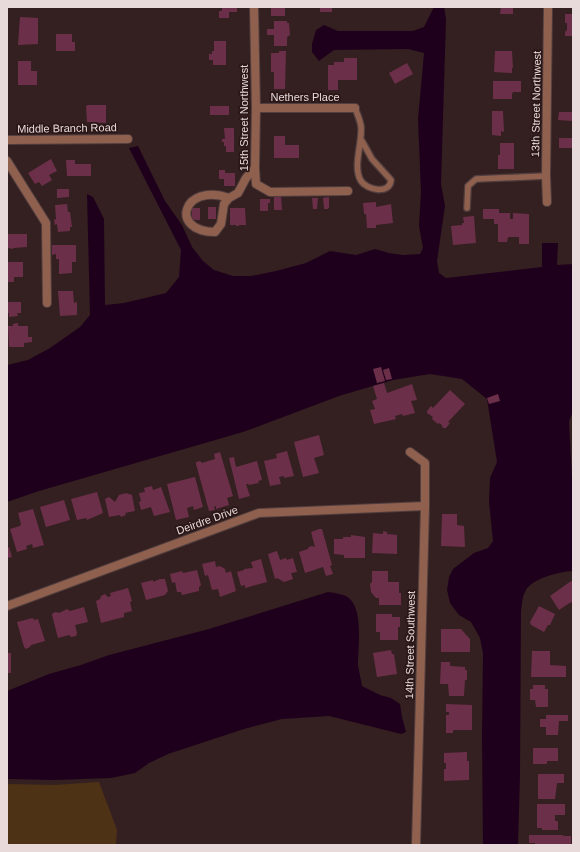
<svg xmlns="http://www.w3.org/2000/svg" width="580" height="852" font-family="Helvetica,sans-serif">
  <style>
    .green { fill: #4e3216 }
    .water { fill: #1f001c }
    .building { fill: #6c2f49 }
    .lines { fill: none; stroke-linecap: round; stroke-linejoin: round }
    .service-casing { stroke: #513e3e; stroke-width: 8 }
    .minor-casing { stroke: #513e3e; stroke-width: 10 }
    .service { stroke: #90604f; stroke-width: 5.5 }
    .minor { stroke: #90604f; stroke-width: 8 }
    .labels { text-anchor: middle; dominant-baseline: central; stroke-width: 3.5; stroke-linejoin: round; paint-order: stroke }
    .street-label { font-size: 11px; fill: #e8dada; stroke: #2a1617 }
  </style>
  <rect width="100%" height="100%" fill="#342020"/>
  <polygon class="green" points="99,782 117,830 116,845 7,845 7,784 54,785"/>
  <g class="water">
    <path d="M434 7H444L446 19 441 184 445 206 437 261 439 273 446 278 542 267V243H558L557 265 573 264V412L569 421 573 496V571C559 572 531 578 525 592 522 597 522 605 521 611L520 776 518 845H483L482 737 483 653 480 638 471 622 459 615 450 603 447 590 449 577 453 569 474 553 488 548 493 541 489 502 490 478 497 462 487 399 462 379 430 374 393 380 339 396 243 432 39 491 7 502V365L28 360 50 348 80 327 90 315 87 194 93 197 104 219 105 305 124 303 166 293 179 277 181 250 129 148 138 146 165 201 182 225 192 247 203 261 214 270 233 276H251L276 271 306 263 330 251 356 255 375 249 389 253 403 255 420 254 423 248 419 226 421 192 418 119 424 53 408 49 334 50 319 61 312 52V44L316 30 324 25 338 31H413L424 27Z"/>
    <path d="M328 592C335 593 346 594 351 600 363 614 358 648 358 665 359 672 361 679 362 686L380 695 391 698 400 704 402 717 406 732 401 734 329 716 282 719 244 729 168 754 149 763 135 773 111 778 54 780 7 779V691L49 674 81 665 109 655 209 629Z"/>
  </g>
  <g class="building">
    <polygon points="222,7 237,7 237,12 229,12 229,18 219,18 219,11 222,11"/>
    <rect x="271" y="7" width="14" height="9"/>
    <rect x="320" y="7" width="12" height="5"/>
    <polygon points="501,7 513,7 513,14 500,14"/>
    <polygon points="565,14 573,14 573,36 565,36 565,32 567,30 567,23 565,23"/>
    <polygon points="20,17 38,18 38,44 18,45"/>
    <polygon points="274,21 287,21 287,23 289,23 290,35 287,37 287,46 274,46 274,35 267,35 267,29 274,29"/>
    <polygon points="56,34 72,34 72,42 75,42 75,51 56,51"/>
    <polygon points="214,41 226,41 226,65 213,65 213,60 209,60 209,54 212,54 212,51 214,51"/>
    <polygon points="279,51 286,51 285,89 274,89 274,72 271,72 271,53 279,53"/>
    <polygon points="495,51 512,51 513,68 512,68 512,73 494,72"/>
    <polygon points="344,58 357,58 357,80 338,80 338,90 328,90 328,65 334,65 334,62 344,62"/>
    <polygon points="18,61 31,61 31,71 37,71 37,85 18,85"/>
    <polygon points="407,63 413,74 395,84 389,73"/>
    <polygon points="493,81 521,81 521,92 513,92 512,94 512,99 493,99"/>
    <polygon points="88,105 106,105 106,123 87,122 86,106"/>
    <rect x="210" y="106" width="19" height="9"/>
    <polygon points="492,111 503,111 504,132 501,131 501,136 492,135"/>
    <polygon points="559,112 573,112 573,121 558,120"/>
    <polygon points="224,128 234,128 234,152 226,152 226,146 224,146 224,142 222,142 222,139 225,139"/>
    <polygon points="274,136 285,136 285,145 299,145 299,158 274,158"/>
    <rect x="559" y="138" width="14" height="10"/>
    <polygon points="500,143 514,143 514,169 498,169 498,155 500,155"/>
    <polygon points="51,159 57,171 49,175 52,180 42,186 39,182 35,184 28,173"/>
    <polygon points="66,160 75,160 75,164 91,164 91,176 67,176"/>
    <polygon points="219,170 225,170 225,173 235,173 235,186 224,186 224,179 219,179"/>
    <polygon points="57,189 69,189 69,197 57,198"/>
    <polygon points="274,196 281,196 282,210 274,210"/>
    <polygon points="329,197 329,207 328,209 324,209 323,198"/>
    <polygon points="312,198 318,198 317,209 313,209"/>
    <polygon points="260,199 270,199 270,203 268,203 268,211 260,211"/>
    <polygon points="376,202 376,207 391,204 393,223 376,225 376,228 367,228 366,214 364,214 363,203"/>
    <polygon points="67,204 68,212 70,212 72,227 70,227 70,231 58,232 57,224 55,225 54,220 56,219 55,205"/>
    <rect x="208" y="207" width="8" height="12"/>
    <rect x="192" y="208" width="8" height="12"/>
    <polygon points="230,208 245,208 246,225 239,225 239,226 236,226 236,225 230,225"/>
    <polygon points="483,209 499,209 499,213 510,213 510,219 513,219 513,213 529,214 529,244 519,244 519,237 508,237 507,242 498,242 498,224 494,224 494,219 483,219"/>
    <polygon points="474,216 476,243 453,245 451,226 462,225 462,223 464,223 463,217"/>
    <polygon points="7,234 27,234 27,247 13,248 13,249 8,248 7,249"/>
    <polygon points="52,245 76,245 76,262 72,262 72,273 59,274 59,259 56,259 56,254 52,255"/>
    <polygon points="7,262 23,262 23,277 14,277 14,282 7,282"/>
    <polygon points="58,291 73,291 74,303 77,302 77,315 60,316"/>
    <polygon points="7,302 21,302 21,313 17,313 18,316 9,317 9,313 7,313"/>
    <polygon points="18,323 18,326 28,326 28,337 32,337 32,342 24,343 24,347 9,347 8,326 13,326 13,324"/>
    <polygon points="381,367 385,381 377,383 373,369"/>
    <polygon points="389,368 392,379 386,380 383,370"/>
    <polygon points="384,383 387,393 412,384 417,400 411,401 415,413 403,416 402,414 395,416 396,419 374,424 370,410 375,409 372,401 377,399 373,386"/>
    <polygon points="450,390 465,404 448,422 450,423 446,428 443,428 441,424 439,423 438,424 432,419 433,417 427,413 427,411 431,406 433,408"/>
    <polygon points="498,394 500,401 489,404 487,398"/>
    <polygon points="319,435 324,455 314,458 319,473 303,477 294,442"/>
    <polygon points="287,451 294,476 284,478 284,476 279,477 281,484 270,486 264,461 277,458 276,454"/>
    <polygon points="220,452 233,496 227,498 229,505 216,509 216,506 214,507 215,510 209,511 196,464 196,462 200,461 202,463 215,459 214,454"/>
    <polygon points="234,457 236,467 257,461 262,480 258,481 259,483 249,485 248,484 246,484 250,496 239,499 229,458"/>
    <polygon points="195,477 203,507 194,510 193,506 187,508 189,517 176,520 167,484"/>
    <polygon points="152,486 153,490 161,487 170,512 154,516 151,507 141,510 139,502 141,501 139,493 145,492 144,488"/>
    <polygon points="97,492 103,513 87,520 86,518 77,520 71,499"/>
    <polygon points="126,493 132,495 135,511 125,513 126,515 121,517 120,515 109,517 105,499 109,497 115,502 119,495"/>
    <polygon points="64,500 70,520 46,527 40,507"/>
    <polygon points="33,509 44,545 33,548 32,544 26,546 27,549 17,552 10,529 20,526 21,524 18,513"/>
    <polygon points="442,514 457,514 457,525 464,526 465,547 441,546"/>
    <polygon points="319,529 322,529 332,565 330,566 333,574 326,576 323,567 305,573 299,552 308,549 309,547 312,546 315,547 311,532"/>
    <polygon points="383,531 387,532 387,534 397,535 397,554 372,553 373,533 383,534"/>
    <polygon points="351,535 365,537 365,558 344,558 344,555 334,554 334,539 343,539 343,537 351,537"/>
    <polygon points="9,547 12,557 7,558 7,548"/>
    <polygon points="277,551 280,560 286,558 287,560 293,558 297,572 291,573 293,579 284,582 277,578 275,579 268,554"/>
    <polygon points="261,559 267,582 245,588 245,585 241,586 237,572 244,570 244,569 253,568 251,562"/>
    <polygon points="215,561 216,567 220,566 225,569 226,573 231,571 236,591 220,597 218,589 212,590 208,575 205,576 202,564"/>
    <polygon points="197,570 201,585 199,587 199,591 182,595 181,592 177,592 175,582 172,583 170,574 182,571 183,573"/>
    <polygon points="372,571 388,571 388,582 399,582 399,593 401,593 401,605 379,605 379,598 376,598 371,592 370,584 372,582"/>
    <polygon points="160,579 165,579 168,591 165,595 146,600 141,583 153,580 153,582"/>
    <polygon points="571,581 573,583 573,605 571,602 559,610 550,596"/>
    <polygon points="128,588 132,601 130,602 132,611 124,613 124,617 120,618 101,623 96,601 100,599 101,596 105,594 108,597 111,596 110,593"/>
    <polygon points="539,606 555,614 550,625 548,625 544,632 531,625 530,622"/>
    <polygon points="84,607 88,622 75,625 77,633 76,636 71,637 69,635 58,638 52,615 53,613 56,612 59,613 67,609 70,611"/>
    <polygon points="376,614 392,614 392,617 400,617 400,627 398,627 398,640 380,640 380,632 376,632"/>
    <polygon points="33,618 34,620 38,619 45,641 31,645 30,647 26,649 24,647 17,622"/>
    <polygon points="441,629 461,629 470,639 470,652 441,652"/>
    <polygon points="391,650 392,654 394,654 397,674 377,677 373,653"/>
    <polygon points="532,651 550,651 550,665 566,666 566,677 531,677"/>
    <rect x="7" y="653" width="4" height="20"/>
    <polygon points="441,662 450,662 450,666 465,667 465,670 467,670 467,680 465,680 464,696 449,696 448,684 440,684"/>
    <polygon points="533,685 545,685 545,689 548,689 548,707 536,707 535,700 530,700 530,689 533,689"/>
    <polygon points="446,704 472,705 472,730 453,730 453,733 446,733 446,715 449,715 449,712 446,712"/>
    <polygon points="546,715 568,715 568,721 559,721 558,735 546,735 546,727 540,727 540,719 546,719"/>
    <polygon points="533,748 558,748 558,761 547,761 547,764 533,764"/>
    <polygon points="467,752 467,761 469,761 469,780 444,781 444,769 446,769 446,763 444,763 444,753"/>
    <polygon points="538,774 564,774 564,783 557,783 555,799 538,799"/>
    <polygon points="537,804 565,804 565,815 555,815 555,821 558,821 558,830 542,830 542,828 537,828"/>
    <polygon points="529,835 563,835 563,836 571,836 571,844 535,845 535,843 529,843"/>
  </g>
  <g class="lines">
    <defs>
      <g id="service">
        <path d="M355 108C357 113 360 120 361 126 363 141 352 167 361 181 367 190 390 195 391 180L372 159 362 141"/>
        <polyline points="467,208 468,186 476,179 546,176"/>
      </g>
      <g id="minor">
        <polyline points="254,7 256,108 255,168 256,184 270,192 348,191"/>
        <polyline points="256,108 355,108"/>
        <polyline points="7,140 128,139"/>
        <polyline points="7,161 46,223 47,303"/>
        <path d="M229 198C182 182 169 232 215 232L221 224 224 204 229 198 238 193 246 178 255 168"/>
        <polyline points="547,202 546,176 548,7"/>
        <polyline points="410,452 425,463 425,506 416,845"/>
        <polyline points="7,606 259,513 425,506"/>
      </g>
    </defs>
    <use href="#service" class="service-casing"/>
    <use href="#minor" class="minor-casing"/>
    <use href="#service" class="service"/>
    <use href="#minor" class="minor"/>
  </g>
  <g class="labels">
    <g class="street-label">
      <text x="305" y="97">Nethers Place</text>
      <text transform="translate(536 104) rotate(-89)">13th Street Northwest</text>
      <text transform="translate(244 118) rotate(-90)">15th Street Northwest</text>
      <text transform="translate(67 128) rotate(-1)">Middle Branch Road</text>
      <text transform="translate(207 520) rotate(-20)">Deirdre Drive</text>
      <text transform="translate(410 645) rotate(-89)">14th Street Southwest</text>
    </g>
  </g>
  <rect width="580" height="852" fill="none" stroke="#e8dada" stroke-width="16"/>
</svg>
